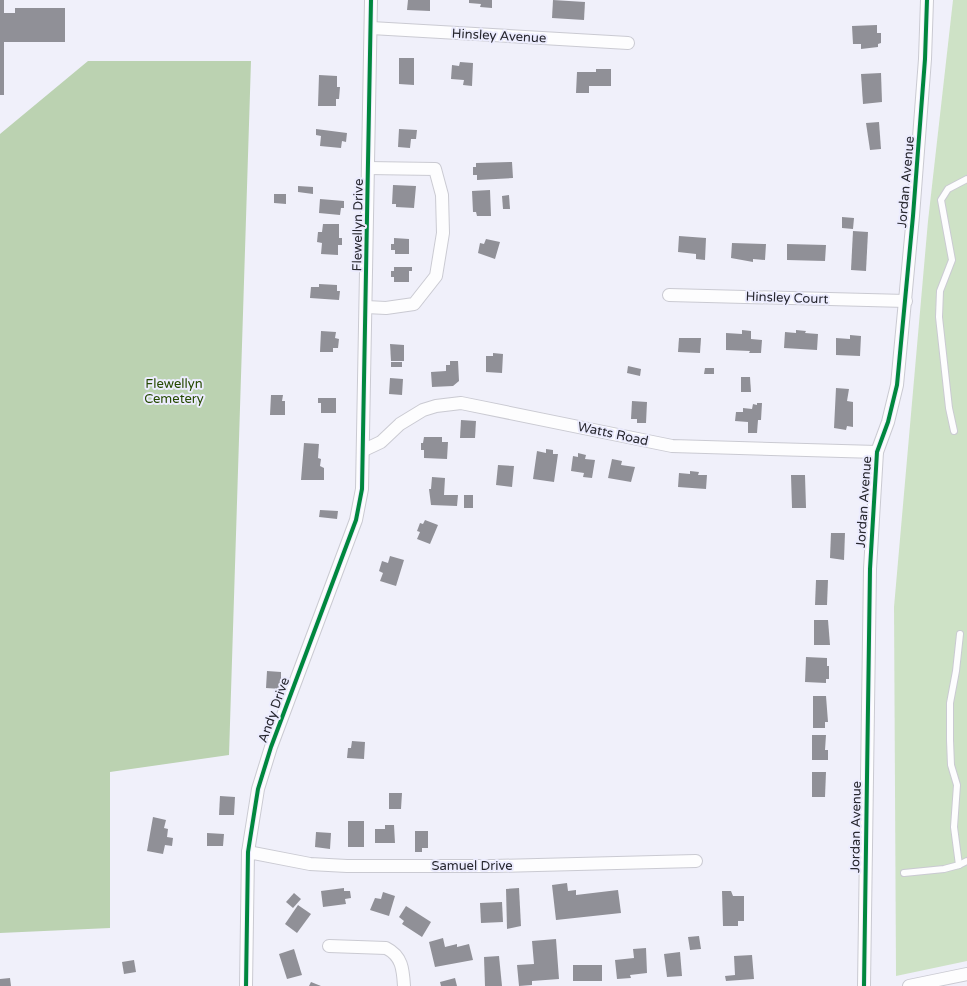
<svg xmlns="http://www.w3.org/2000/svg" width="967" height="986" font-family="'Varela Round',sans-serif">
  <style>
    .green { fill: #cee2c6 }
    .forest { fill: #bbd2b1 }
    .building { fill: #909097 }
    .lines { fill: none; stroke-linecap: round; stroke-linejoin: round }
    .service-casing { stroke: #cacad2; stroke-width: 8 }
    .minor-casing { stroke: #cacad2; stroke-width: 14 }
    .service { stroke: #fdfdfe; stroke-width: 6 }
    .minor { stroke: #fdfdfe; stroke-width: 12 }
    .cycleway-casing { stroke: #ececfe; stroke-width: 6 }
    .cycleway { stroke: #00873e; stroke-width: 4 }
    .labels { text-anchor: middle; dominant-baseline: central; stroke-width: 4; stroke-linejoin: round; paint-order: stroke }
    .street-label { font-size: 13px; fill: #27272f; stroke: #ececfe }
    .park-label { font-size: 13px; fill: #254900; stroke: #ececfe }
  </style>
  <rect width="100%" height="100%" fill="#f0f0fa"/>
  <polygon class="green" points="953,0 967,0 967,961 896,976 894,607 928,221"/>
  <polygon class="forest" points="88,61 251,61 229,755 110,772 110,928 0,933 0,134"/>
  <g class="building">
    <polygon points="0,0 4,0 4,13 15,13 15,8 65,8 65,42 4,42 4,95 0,95"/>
    <polygon points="408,0 430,0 430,11 407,10"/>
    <polygon points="469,0 492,0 492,8 480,7 481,4 469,3"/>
    <polygon points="553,0 585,2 584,20 552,18"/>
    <polygon points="877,25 877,33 881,33 881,43 878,44 878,47 861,49 861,44 853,44 852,26"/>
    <polygon points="399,58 414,58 414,85 399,84"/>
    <polygon points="460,62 473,63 472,86 463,85 464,80 451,79 452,65 459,66"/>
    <polygon points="596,69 611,69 611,86 589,86 589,93 576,93 577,72 596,72"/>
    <polygon points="881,73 882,102 863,104 861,74"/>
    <polygon points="319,75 337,76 337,87 340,87 339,99 336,99 336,106 318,106"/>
    <polygon points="879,122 881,149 870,150 866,123"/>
    <polygon points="316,129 347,133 346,142 342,141 341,148 320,146 321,136 316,135"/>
    <polygon points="399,129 417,130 416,139 411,139 410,148 398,147"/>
    <polygon points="512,162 513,178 477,180 477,175 473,175 473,167 476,167 476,163"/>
    <polygon points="393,185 416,186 414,208 396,207 396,204 392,204"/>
    <polygon points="298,186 313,187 313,194 298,192"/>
    <polygon points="490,190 491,216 477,216 476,212 473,212 472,191"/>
    <polygon points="274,194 286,194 286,204 274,203"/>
    <polygon points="509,195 510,209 503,209 502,196"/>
    <polygon points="320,199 344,201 344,208 341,208 340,215 319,213"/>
    <polygon points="842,217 854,218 853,229 842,228"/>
    <polygon points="323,224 339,224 339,238 342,238 342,245 338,245 338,255 321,254 322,243 317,242 318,232 322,232"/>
    <polygon points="853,231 868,232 866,271 851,270"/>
    <polygon points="679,236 706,238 705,260 696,259 696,254 678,252"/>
    <polygon points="394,238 409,239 409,254 395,254 395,250 391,250 391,244 394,244"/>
    <polygon points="486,239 500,242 495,259 478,253 480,243 484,244"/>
    <polygon points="732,243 766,244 765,260 753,259 753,262 731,258"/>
    <polygon points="787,244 826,245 825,261 787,260"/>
    <polygon points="394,267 412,267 412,271 409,271 409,282 394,282 394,277 391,277 391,271 394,271"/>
    <polygon points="319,284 337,285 337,291 340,291 339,300 310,298 311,287 319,287"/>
    <polygon points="742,330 751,331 751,339 762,340 761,353 749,353 750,351 726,350 726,333 742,334"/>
    <polygon points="796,330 806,331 805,333 818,334 817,350 784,348 785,332 796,333"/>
    <polygon points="321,331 336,332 335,338 339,339 338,348 333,348 333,352 320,352"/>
    <polygon points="850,335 861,336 860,356 836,355 836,338 850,339"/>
    <polygon points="679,338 701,338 700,353 678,352"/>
    <polygon points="390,344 404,345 404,361 391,361"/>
    <polygon points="493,353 503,354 502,373 486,372 486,356 493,356"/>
    <polygon points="450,361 458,361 459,381 453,386 432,387 431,372 446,371 446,365 450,365"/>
    <rect x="391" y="362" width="11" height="5"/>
    <polygon points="628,366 641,369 640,376 627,373"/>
    <polygon points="705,368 714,368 714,374 704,374"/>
    <polygon points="741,377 750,377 751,392 741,392"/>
    <polygon points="390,378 403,379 402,395 389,394"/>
    <polygon points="836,388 849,389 847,401 853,402 853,427 847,426 846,430 834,428"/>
    <polygon points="271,395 283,395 282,401 285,401 285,415 270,415"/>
    <polygon points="318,398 336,398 336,413 321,413 321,403 318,403"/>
    <polygon points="632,401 647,402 646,423 637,423 637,419 631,419"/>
    <polygon points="757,403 762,403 761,420 758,420 757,433 748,433 748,422 735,421 736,412 743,412 743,408 752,409 753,404 757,405"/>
    <polygon points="461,420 476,421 475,438 460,438"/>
    <polygon points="424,437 442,437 442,442 448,442 447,459 424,458 424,450 421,450 421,443 423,443"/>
    <polygon points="304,443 319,444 318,458 321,459 320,466 324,468 324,480 301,480"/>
    <polygon points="546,449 553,450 553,454 558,454 554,482 533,479 537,451 546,453"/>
    <polygon points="578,453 586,455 585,459 595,460 592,478 583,477 584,473 571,471 573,456 578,457"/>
    <polygon points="612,459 622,461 621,465 635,467 631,482 608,478"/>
    <polygon points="498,465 514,466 512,487 496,485"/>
    <polygon points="690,471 699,472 698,475 707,475 706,489 678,487 679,473 690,474"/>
    <polygon points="791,475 805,475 806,508 792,508"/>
    <polygon points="432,477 445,478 444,495 458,495 457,506 431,505 429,489 431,489"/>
    <rect x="464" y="495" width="9" height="13"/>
    <polygon points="320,510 338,511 337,519 319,517"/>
    <polygon points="425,520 438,525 430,544 417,539 420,532 417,531 420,523 423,524"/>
    <polygon points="831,533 845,533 844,560 830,558"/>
    <polygon points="390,556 404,560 396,586 380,581 383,573 379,571 382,561 388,563"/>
    <polygon points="816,580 828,580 827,605 815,605"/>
    <polygon points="814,620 828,620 830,645 814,645"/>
    <polygon points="806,657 827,658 827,666 829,666 829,679 826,679 826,683 805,682"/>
    <polygon points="267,671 281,672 281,680 283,680 283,687 281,687 281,689 266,688"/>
    <polygon points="813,696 826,696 828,722 825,722 825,728 813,728"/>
    <polygon points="812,735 826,735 825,750 828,750 828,760 812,760"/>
    <polygon points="352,741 365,742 364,759 347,758 348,748 351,748"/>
    <polygon points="812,772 826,772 825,797 812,797"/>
    <polygon points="389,793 402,793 401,809 389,809"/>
    <polygon points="220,796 235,797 234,815 219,815"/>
    <polygon points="153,817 166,820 164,828 168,829 167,837 173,838 172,846 165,845 163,854 147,851"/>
    <rect x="348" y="821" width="16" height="26"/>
    <polygon points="385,825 394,825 395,843 375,843 375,829 385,829"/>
    <polygon points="415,831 428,831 428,848 422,848 422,852 415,852"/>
    <polygon points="316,832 331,833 330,849 315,847"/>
    <polygon points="207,833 224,834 223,846 207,846"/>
    <polygon points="567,883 568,891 576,890 576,895 618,890 621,913 556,920 552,885"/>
    <polygon points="344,888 344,891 350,891 351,898 345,899 346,904 323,907 321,891"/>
    <polygon points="519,888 521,926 507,929 506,889"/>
    <polygon points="722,891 731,891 733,896 744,896 744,921 738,921 738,926 723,926"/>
    <polygon points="383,892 395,896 389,916 370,910 375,898 381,899"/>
    <polygon points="294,893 301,899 293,908 286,902"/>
    <polygon points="502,902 503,922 481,923 480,903"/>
    <polygon points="298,905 311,914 297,933 285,924"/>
    <polygon points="406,906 431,922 422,937 402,924 404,921 399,917"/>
    <polygon points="699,936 701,949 690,950 688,937"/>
    <polygon points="443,938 445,947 457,944 457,947 469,944 473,960 435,967 429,942"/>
    <polygon points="556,939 559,979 532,981 532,985 519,986 517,965 534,964 532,941"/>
    <polygon points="646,948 647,973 630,975 631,978 617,979 615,960 634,958 633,949"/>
    <polygon points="294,949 302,975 287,979 279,954"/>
    <polygon points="680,952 682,976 667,977 664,954"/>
    <polygon points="752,955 754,979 726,981 725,976 735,975 734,956"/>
    <polygon points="499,956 502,986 485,986 484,957"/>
    <polygon points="134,960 136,972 124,974 122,962"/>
    <rect x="573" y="965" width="29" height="16"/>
    <polygon points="10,978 11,986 0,986 0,979"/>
    <polygon points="455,978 457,986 441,986 440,982"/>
    <polygon points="311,982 321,986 309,986"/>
  </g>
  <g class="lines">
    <defs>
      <g id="service">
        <polyline points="954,431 949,408 939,317 940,291 952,260 941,200 948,189 967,179"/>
        <polyline points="959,865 967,861"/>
        <polyline points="904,873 944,869 959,865 954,827 957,785 951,765 950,740 950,703 956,671 960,634"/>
      </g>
      <g id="minor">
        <polyline points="371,28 628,43"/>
        <polyline points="669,295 906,301"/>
        <polyline points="366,307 386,308 414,304 436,276 443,233 442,195 435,169 368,168"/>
        <polyline points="364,450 381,442 400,424 423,410 436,406 461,403 672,446 877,452"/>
        <polyline points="248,852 310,864 347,866 494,866 696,861"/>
        <path d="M329 946 386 948C402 956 403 969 404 986"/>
        <polyline points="246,986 248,852 258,789 271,747 356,520 362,489 371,0"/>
        <polyline points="864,986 870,569 877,452 888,422 897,385 913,216 925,59 927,0"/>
        <polyline points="909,986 967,974"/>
      </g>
    </defs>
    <use href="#service" class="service-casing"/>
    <use href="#minor" class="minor-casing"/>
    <use href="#service" class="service"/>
    <use href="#minor" class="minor"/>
    <defs>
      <g id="cycleway">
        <polyline points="246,986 248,852 258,789 271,747 356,520 362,489 371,0"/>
        <polyline points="864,986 870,569 877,452 888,422 897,385 913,216 925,59 927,0"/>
      </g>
    </defs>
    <use href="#cycleway" class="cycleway-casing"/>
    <use href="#cycleway" class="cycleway"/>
  </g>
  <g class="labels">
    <g class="street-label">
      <text transform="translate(499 36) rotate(3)">Hinsley Avenue</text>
      <text transform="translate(906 182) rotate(-85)">Jordan Avenue</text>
      <text transform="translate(358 225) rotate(-89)">Flewellyn Drive</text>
      <text transform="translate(787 298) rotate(2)">Hinsley Court</text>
      <text transform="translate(613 434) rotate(12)">Watts Road</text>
      <text transform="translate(864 502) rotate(-86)">Jordan Avenue</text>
      <text transform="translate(274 710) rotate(-70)">Andy Drive</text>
      <text transform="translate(856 827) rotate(-89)">Jordan Avenue</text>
      <text x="472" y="866">Samuel Drive</text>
    </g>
    <g class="park-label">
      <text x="174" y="384">Flewellyn<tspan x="174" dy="15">Cemetery</tspan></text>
    </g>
  </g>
</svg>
